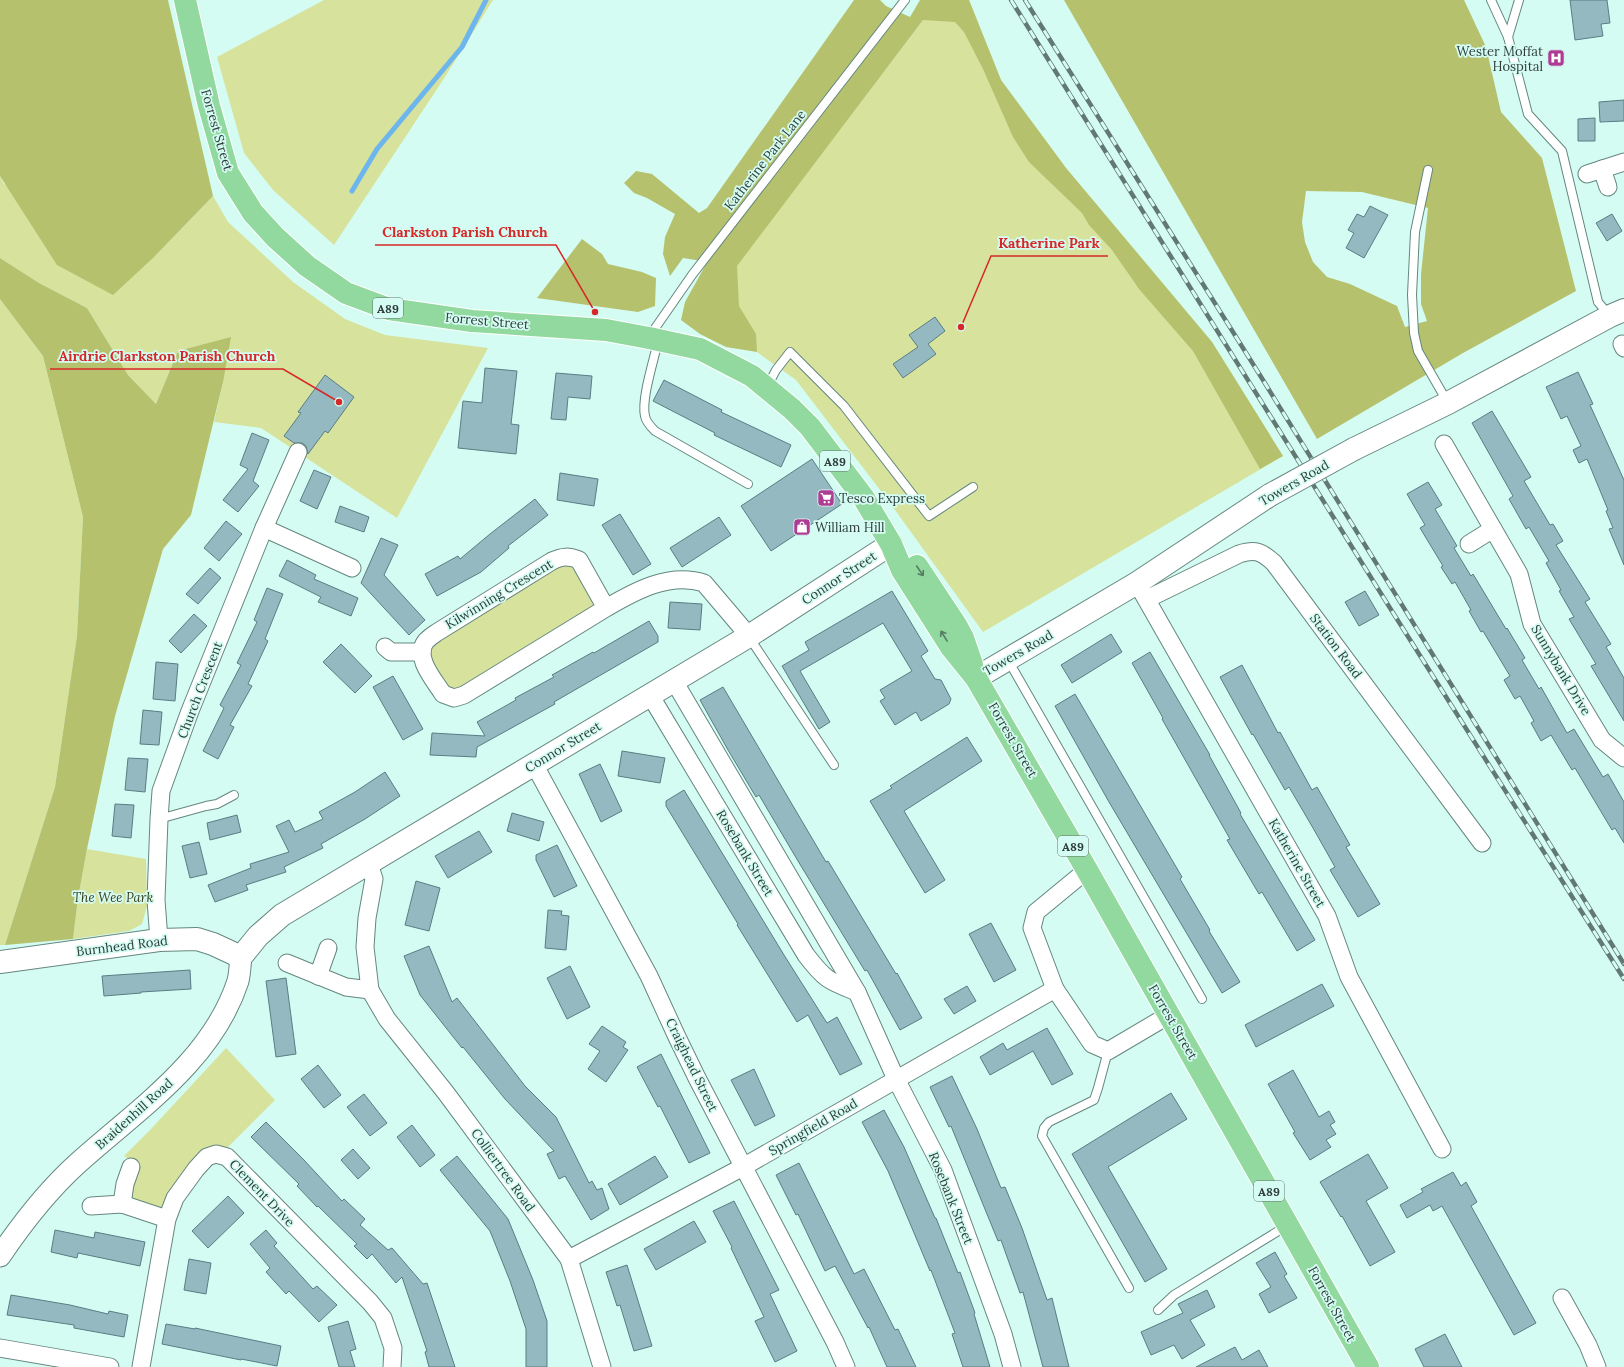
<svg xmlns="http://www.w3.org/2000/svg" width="1624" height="1367" font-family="Lora,serif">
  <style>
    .green { fill: #d7e29d }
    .forest { fill: #b5c16d; fill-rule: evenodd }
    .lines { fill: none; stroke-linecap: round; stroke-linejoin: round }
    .stream { stroke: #6db6ed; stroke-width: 5 }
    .building { fill: #94b9c0; stroke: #597d84 }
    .service-casing { stroke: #64877f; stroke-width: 10 }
    .minor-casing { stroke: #64877f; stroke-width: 19 }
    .tertiary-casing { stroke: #64877f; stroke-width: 23 }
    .secondary-casing { stroke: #64877f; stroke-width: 24 }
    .primary-casing { stroke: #fff; stroke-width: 24 }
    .service { stroke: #fff; stroke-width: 8 }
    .minor { stroke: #fff; stroke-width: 17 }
    .tertiary { stroke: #fff; stroke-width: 21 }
    .secondary { stroke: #fff; stroke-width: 22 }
    .primary { stroke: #92d9a0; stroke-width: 22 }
    .rail-casing { stroke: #627973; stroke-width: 4.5 }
    .rail { stroke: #d5fcf2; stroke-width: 3; stroke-dasharray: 9; stroke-linecap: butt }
    .secondary-bridge-casing { stroke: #64877f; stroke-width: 24; stroke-linecap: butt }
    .secondary-bridge { stroke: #fff; stroke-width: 22 }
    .oneway { stroke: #567b63 }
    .labels { text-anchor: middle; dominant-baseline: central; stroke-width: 3.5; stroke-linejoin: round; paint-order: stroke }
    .shield { fill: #d5fcf2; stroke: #607671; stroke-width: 1 }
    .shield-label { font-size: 12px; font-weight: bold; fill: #2e3d3a }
    .poi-label { font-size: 13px; fill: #2e3d3a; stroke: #d5fcf2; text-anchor: start }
    .street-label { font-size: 13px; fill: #2e3d3a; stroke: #d5fcf2 }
    .park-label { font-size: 13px; font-style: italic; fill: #3a3f1b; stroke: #d5fcf2 }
    .leader { fill: none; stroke: #d62828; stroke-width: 1.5 }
    .callout-dot { fill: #d62828; stroke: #d5fcf2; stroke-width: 1.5 }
    .callout-label { font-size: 14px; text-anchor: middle; font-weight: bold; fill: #d62828; stroke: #d5fcf2; stroke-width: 3.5; stroke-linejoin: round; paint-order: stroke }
  </style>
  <rect width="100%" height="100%" fill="#d5fcf2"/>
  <g class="green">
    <polygon points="324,0 493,0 443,80 334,245 273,190 244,153 217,57"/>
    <polygon points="969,0 1001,80 1066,168 1212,342 1283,456 983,632 890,503 796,380 701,312 923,20"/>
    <polygon points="0,176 4,184 154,257 213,196 228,222 293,282 345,319 385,335 488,348 397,518 261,428 214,422 223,382 178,351 156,404 128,375 87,308 39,283 0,258"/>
    <polygon points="0,299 43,356 83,517 77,636 55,787 5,945 0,945"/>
    <polygon points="571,560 600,606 462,692 445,692 427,652 439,635"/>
    <polygon points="87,849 146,859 147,906 142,924 129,931 73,939 78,898"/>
    <polygon points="226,1048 275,1100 228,1147 216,1149 165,1213 125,1201 138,1165 124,1156 150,1130"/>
  </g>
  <g class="forest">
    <polygon points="0,0 168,0 213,196 154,257 113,295 57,265 0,176"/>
    <polygon points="854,0 880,0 886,6 910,17 920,0 969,0 1001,80 1066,168 1212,342 1283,456 1260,469 1193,351 1139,289 1112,250 1089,225 1082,213 1029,162 1013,137 983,69 964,32 955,22 923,20 737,266 739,306 756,334 757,352 726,347 700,334 681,320 685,302 705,266 702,261 683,258 670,276 663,254 665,237 675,214 647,198 634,193 624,183 636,171 652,174 699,213 707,208"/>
    <path d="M1064 0H1464L1486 47 1501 112 1542 158 1576 291 1463 353 1317 439ZM1306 191 1362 192 1428 208 1421 274V304L1427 321 1405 327 1397 306 1350 284 1327 277 1313 262 1305 242 1302 222Z"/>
    <polygon points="582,239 602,254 608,264 642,272 656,278 655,306 638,312 537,298"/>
    <polygon points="0,258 39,283 87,308 128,375 156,404 178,351 231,337 223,382 191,515 163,549 115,716 87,849 78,898 73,939 5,945 55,787 77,636 83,517 43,356 0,299"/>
  </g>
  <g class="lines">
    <polyline class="stream" points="352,191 377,149 462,47 486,0"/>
  </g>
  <g class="building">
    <polygon points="1570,0 1607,0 1610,23 1601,24 1603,36 1575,40"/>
    <polygon points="1624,100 1624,121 1600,122 1599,102"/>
    <polygon points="1595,118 1595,141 1578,141 1578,119"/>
    <polygon points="1370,206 1388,215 1364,258 1346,248 1354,233 1348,230 1357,214 1364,217"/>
    <polygon points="1612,214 1622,231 1607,241 1596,223"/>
    <polygon points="935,317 945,331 928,344 936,354 903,378 893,364 918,347 909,335"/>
    <polygon points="485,368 517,371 511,424 519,425 516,454 458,448 463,401 482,403"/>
    <polygon points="1578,372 1593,404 1590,405 1624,480 1624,565 1609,529 1613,528 1606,511 1608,510 1587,459 1579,463 1573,450 1581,446 1567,416 1561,419 1546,387"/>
    <polygon points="556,373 592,376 590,399 568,397 566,420 551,419"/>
    <polygon points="325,375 354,397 328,433 325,431 308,454 306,446 302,443 294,443 284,436 301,413 298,412"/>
    <polygon points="664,380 722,410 721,412 791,445 781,467 714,435 715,433 653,401"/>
    <polygon points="1492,411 1531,477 1524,481 1550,525 1553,524 1563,541 1556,545 1590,599 1585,602 1611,644 1606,647 1624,678 1624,721 1591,666 1596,664 1569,619 1574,617 1559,591 1561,590 1546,563 1549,561 1529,527 1526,529 1509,499 1513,496 1472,423"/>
    <polygon points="252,433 269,440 253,481 259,486 238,512 223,500 248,469 240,465"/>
    <polygon points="812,459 842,504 771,551 741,506"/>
    <polygon points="314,470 331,477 317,509 300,501"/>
    <polygon points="560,473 598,479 594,506 557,500"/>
    <polygon points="1428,482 1442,505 1435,509 1457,546 1454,548 1471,576 1473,574 1506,629 1507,628 1525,658 1522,660 1539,689 1541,687 1567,733 1574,729 1603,777 1608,774 1624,802 1624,843 1615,828 1612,830 1575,768 1572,770 1551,735 1541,741 1531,723 1534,721 1520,696 1515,699 1504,680 1510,676 1483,631 1481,632 1469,611 1471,610 1455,582 1452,584 1441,567 1443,566 1420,528 1425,525 1407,494"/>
    <polygon points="535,499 548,515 508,546 509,548 481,572 437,596 425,574 458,556 460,559 490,534"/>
    <polygon points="340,506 369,517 364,532 335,522"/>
    <polygon points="620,514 651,564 633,575 602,525"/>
    <polygon points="719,517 731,535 682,567 670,548"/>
    <polygon points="226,521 242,534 219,561 204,548"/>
    <polygon points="381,538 398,545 384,575 425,620 409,635 361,583"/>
    <polygon points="287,560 316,575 314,579 358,598 351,616 318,602 321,597 279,576"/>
    <polygon points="210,568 221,578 198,604 186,594"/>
    <polygon points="267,588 283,594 265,639 268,641 248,684 252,686 230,725 234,727 218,759 203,751 224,708 220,705 241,665 237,663 257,622 254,620"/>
    <polygon points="892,591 928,651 921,656 935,679 941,680 951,699 949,704 921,721 916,712 895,725 880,701 885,698 880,690 912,671 883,623 800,671 830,722 819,729 782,666 809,650 805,642"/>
    <polygon points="1365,591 1379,615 1359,626 1345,602"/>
    <polygon points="670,602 702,604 700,630 668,628"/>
    <polygon points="194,614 207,626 181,653 169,641"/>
    <polygon points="649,621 658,636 658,642 554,702 555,704 477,747 476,757 430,755 432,733 485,736 477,722 516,700 515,698 554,677 552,675 593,652 594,653"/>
    <polygon points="1111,634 1122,652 1072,683 1061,665"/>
    <polygon points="341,644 372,676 355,693 323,662"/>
    <polygon points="1150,652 1210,755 1209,755 1241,813 1240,814 1315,940 1297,951 1262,892 1259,894 1227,840 1230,839 1162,719 1163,718 1132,663"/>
    <polygon points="156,662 178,664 175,701 153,699"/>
    <polygon points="1242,665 1278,733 1280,732 1312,790 1317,787 1350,845 1346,847 1380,904 1358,917 1330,870 1335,867 1313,828 1289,787 1285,790 1253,734 1252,735 1220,677"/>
    <polygon points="393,676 423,729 403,740 373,687"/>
    <polygon points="723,687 826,862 828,861 896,974 897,973 922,1018 900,1030 867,970 865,971 798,861 759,795 756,797 728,750 700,700"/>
    <polygon points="1075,694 1182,877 1180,879 1210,930 1209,931 1240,982 1222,993 1109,802 1055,706"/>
    <polygon points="143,710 162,712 159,745 140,744"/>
    <polygon points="967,737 982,761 904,811 945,880 925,893 870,801 892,788 890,786"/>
    <polygon points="622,751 665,758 660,783 618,776"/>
    <polygon points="128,758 148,759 145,792 125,790"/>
    <polygon points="600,764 622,811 601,822 579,774"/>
    <polygon points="385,772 400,796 365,819 321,844 323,848 284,867 286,872 246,885 248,890 215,902 208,885 251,868 250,864 289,852 276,826 289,820 295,832 323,819 319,812 355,792"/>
    <polygon points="684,790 784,955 827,1023 837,1017 862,1064 840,1075 808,1015 797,1022 737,925 738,924 666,806 666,801"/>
    <polygon points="115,804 134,805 131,838 112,836"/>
    <polygon points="512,813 544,822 539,841 507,831"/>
    <polygon points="237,815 241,832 210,840 207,823"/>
    <polygon points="479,831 492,852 448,878 435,856"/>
    <polygon points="199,842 207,874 190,878 182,846"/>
    <polygon points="557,845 577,886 554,897 536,860 536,855"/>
    <polygon points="416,881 440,888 429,931 405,925"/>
    <polygon points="548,910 562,911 561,915 569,916 566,950 545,948"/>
    <polygon points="991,923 1016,970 994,982 969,934"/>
    <polygon points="429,946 452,1002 457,998 525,1086 556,1117 589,1183 592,1181 597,1190 602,1188 609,1209 591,1220 565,1176 559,1179 547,1154 554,1151 505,1099 463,1047 462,1048 420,995 404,956"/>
    <polygon points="570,966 590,1007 567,1019 547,978"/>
    <polygon points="190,970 191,989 141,992 141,993 104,996 102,976"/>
    <polygon points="286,978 296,1054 276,1057 266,981"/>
    <polygon points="1322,984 1334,1006 1256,1047 1245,1025"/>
    <polygon points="967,986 976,1001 954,1014 944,999"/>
    <polygon points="602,1026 626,1042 623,1047 628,1050 606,1082 588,1069 600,1051 589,1044"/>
    <polygon points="1047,1028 1073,1074 1052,1085 1033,1051 990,1075 980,1057 1003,1043 1007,1050"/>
    <polygon points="661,1054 710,1153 689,1163 660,1106 658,1107 637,1067"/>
    <polygon points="318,1065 341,1095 324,1108 301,1079"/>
    <polygon points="754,1069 775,1116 755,1126 731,1080"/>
    <polygon points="1293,1070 1319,1117 1329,1111 1335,1122 1330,1125 1336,1134 1326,1140 1331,1147 1310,1160 1293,1133 1295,1132 1268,1084"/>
    <polygon points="952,1076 977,1129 1001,1188 1005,1187 1022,1228 1047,1300 1052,1298 1069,1367 1043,1367 1023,1292 1020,1293 1001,1240 998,1241 951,1126 949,1127 930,1087"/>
    <polygon points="1171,1093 1187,1119 1108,1167 1167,1269 1145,1282 1072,1154"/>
    <polygon points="364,1094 387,1123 370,1136 347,1107"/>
    <polygon points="884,1110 904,1147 935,1218 936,1218 958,1273 960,1272 975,1313 974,1314 990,1367 963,1367 952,1334 955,1333 931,1270 930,1271 888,1171 862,1122"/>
    <polygon points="266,1122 303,1159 342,1201 344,1199 365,1219 360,1225 388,1250 392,1248 423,1284 427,1283 455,1367 429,1367 425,1352 427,1351 402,1277 396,1283 372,1254 367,1259 354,1246 357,1244 318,1206 317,1207 297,1186 299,1184 251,1137"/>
    <polygon points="412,1125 435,1155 420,1167 397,1137"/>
    <polygon points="353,1149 370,1168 358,1179 341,1160"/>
    <polygon points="1368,1154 1388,1188 1366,1201 1395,1252 1370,1266 1342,1216 1341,1217 1320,1182"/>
    <polygon points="457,1156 508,1219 533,1280 547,1321 547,1367 526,1367 526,1329 510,1281 490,1231 440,1170"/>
    <polygon points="655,1156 668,1177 620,1205 608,1184"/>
    <polygon points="799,1163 854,1274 864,1269 895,1330 898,1329 916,1367 887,1367 869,1327 868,1328 835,1266 825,1271 798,1214 796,1215 776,1175"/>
    <polygon points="1453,1172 1461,1186 1466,1182 1477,1202 1471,1206 1536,1323 1514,1335 1442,1206 1433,1211 1430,1205 1407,1218 1400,1205 1423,1192 1421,1189"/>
    <polygon points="228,1196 244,1213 208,1248 192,1231"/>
    <polygon points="734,1201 779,1290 770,1294 797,1351 775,1362 755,1321 764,1317 731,1248 732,1247 713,1211"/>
    <polygon points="694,1221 706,1242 656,1270 644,1249"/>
    <polygon points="55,1230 94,1238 95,1232 145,1242 140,1266 78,1253 77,1258 51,1252"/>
    <polygon points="266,1230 277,1243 274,1246 313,1289 317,1286 337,1305 319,1322 289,1291 286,1294 266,1272 270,1268 250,1244"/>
    <polygon points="1275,1252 1287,1274 1284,1276 1297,1298 1269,1313 1259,1294 1271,1287 1256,1263"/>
    <polygon points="189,1259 211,1263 206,1294 184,1290"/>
    <polygon points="627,1265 652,1346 634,1351 620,1305 617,1306 606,1272"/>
    <polygon points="1207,1290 1215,1307 1190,1320 1205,1345 1182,1359 1174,1345 1151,1355 1141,1332 1183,1313 1178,1304"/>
    <polygon points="11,1295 70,1305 108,1314 109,1311 128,1315 124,1337 74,1328 74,1325 7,1315"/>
    <polygon points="348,1321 356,1349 350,1351 355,1367 339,1367 328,1327"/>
    <polygon points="166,1324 195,1329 195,1328 281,1346 277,1366 241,1359 241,1360 162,1344"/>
    <polygon points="1445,1334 1462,1367 1424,1367 1415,1349"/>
    <polygon points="1235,1347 1242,1360 1259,1350 1268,1367 1196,1367"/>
  </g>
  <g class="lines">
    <defs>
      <g id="service">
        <polyline points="1491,0 1508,37 1528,114 1562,151 1598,302 1609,315"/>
        <polyline points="1508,37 1519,0"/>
        <polyline points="1428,170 1415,232 1412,295 1414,333 1418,351 1448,403"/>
        <polyline points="649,337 692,275 905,0"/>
        <path d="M658 341C654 360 641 399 645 416 646 422 651 427 655 431L748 484"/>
        <polyline points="767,387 776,370 790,352 844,406 929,516 973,487"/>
        <polyline points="749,637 834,765"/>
        <polyline points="1008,660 1202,999"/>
        <polyline points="159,819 206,806 217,804 234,795"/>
        <polyline points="1108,1051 1098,1088 1094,1100 1049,1122 1044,1128 1042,1136 1129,1288"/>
        <polyline points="1158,1310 1174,1295 1288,1225"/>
      </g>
      <g id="minor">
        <polyline points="1602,169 1608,187"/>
        <polyline points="1587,174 1624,162"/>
        <polyline points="1622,344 1624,348"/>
        <polyline points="1444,444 1519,574 1532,624 1602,740 1624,758"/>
        <polyline points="264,528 352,568"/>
        <polyline points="1469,544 1493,529"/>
        <polyline points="1137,583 1327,916 1349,977 1442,1149"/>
        <path d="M1147 599 1239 554C1255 549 1261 551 1274 563L1482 843"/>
        <path d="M606 608 464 695 454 698 443 694C435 681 413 657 426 641 429 638 433 635 436 633L552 561C563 556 568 556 579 560L606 608C635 591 669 572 704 583L749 636"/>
        <polyline points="385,647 391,652 422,652"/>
        <polyline points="674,681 857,992 896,1079 943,1170 1003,1334 1012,1367"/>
        <path d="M650 695 806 955C825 980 829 981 857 992"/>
        <polyline points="534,764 649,976 677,1037 697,1078 835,1342 846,1367"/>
        <polyline points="369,864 374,879 367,918 365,947 370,990 387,1019 446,1093 569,1259 602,1367"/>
        <polyline points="1087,870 1036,912 1032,928 1055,989 1092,1044 1108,1051 1169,1015"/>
        <polyline points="159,940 156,900 159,819 161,791 190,711 264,528 298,452"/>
        <polyline points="287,963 346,987 370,990"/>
        <polyline points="318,976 328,948"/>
        <polyline points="122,1204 125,1184 131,1167"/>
        <polyline points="91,1206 122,1204 167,1219"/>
        <polyline points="569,1259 743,1167 1055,989"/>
        <polyline points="1562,1298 1588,1345 1597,1367"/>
        <polyline points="0,1348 110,1367"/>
        <polyline points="141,1367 167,1219 175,1198 196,1169 207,1157 216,1154 227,1157 370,1302 383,1318 393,1348 392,1367"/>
      </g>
      <path id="tertiary" d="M0 1256C23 1222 48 1190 78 1163 138 1109 212 1061 238 981 240 973 240 964 241 957"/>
      <g id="secondary">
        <polyline points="1354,449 1448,403 1610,316 1624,310"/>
        <polyline points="976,678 1137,583 1270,495"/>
        <polyline points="0,962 159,940 197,939 213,944 241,957 258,936 282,915 749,636 891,544"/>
      </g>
      <g id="primary">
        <polyline points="185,0 209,106 228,173 253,213 275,237 307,266 346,293 389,309 472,321 606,330 649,338 700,349 752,376 792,409 810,427 863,497 891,544 902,570 951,647 976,678 1087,870 1368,1367"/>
        <polyline points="917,566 956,625 963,638 972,664"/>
      </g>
    </defs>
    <use href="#service" class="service-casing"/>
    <use href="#minor" class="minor-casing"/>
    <use href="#tertiary" class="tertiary-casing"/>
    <use href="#secondary" class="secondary-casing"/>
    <use href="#primary" class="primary-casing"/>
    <use href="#service" class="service"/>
    <use href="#minor" class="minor"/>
    <use href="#tertiary" class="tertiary"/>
    <use href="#secondary" class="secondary"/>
    <use href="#primary" class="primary"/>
    <defs>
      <g id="rail">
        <polyline points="1011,0 1390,608 1624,979"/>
        <polyline points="1025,0 1258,372 1624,964"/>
      </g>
    </defs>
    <use href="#rail" class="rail-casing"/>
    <use href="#rail" class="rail"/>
    <defs>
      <polyline id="secondary-bridge" points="1270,495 1354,449"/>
    </defs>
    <use href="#secondary-bridge" class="secondary-bridge-casing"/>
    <use href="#secondary-bridge" class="secondary-bridge"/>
  </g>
  <defs><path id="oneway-shaft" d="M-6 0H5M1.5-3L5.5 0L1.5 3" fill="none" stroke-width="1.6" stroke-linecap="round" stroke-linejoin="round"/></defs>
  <g class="oneway">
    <use href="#oneway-shaft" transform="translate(920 571) rotate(56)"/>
    <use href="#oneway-shaft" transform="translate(944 636) rotate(-122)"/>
  </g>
  <defs>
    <symbol id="hospital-square" viewBox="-11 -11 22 22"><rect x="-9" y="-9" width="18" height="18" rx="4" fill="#ae3b94" stroke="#d5fcf2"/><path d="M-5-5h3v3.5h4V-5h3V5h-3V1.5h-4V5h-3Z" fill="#fff"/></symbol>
    <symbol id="supermarket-square" viewBox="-11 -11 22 22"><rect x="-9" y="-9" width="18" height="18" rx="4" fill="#ae3b94" stroke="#d5fcf2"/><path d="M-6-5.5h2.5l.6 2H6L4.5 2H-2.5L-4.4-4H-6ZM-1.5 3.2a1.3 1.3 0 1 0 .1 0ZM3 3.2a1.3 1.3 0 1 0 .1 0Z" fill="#fff"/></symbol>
    <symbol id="shop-square" viewBox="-11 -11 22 22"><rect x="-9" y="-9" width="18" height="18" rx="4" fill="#ae3b94" stroke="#d5fcf2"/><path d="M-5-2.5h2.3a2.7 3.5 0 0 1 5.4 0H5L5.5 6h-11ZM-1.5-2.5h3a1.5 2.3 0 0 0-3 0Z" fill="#fff"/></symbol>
  </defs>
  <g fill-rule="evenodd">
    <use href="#hospital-square" x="1546" y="48" width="20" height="20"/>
    <use href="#supermarket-square" x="816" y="488" width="20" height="20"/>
    <use href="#shop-square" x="792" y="517" width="20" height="20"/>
  </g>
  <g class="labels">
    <g class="shield">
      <rect x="373" y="298" width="30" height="20" rx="3"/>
      <rect x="820" y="451" width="30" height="20" rx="3"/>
      <rect x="1058" y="836" width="30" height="20" rx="3"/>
      <rect x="1254" y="1181" width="30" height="20" rx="3"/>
    </g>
    <g class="shield-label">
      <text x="388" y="308">A89</text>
      <text x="835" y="461">A89</text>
      <text x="1073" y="846">A89</text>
      <text x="1269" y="1191">A89</text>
    </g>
    <g class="poi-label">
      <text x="1543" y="51" text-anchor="end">Wester Moffat<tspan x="1543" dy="15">Hospital</tspan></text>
      <text x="839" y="498">Tesco Express</text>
      <text x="815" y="527">William Hill</text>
    </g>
    <g class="street-label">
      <text transform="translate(217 130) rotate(74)">Forrest Street</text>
      <text transform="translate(765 160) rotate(-52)">Katherine Park Lane</text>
      <text transform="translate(487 321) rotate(5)">Forrest Street</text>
      <text transform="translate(1294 483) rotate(-30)">Towers Road</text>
      <text transform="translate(839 578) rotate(-33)">Connor Street</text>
      <text transform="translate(499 594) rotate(-31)">Kilwinning Crescent</text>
      <text transform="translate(1336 646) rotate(53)">Station Road</text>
      <text transform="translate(1018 653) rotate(-30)">Towers Road</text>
      <text transform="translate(1561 670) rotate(59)">Sunnybank Drive</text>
      <text transform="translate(200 690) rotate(-69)">Church Crescent</text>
      <text transform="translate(1013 740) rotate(60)">Forrest Street</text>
      <text transform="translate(563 747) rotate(-31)">Connor Street</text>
      <text transform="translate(745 853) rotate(59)">Rosebank Street</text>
      <text transform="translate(1297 863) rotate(60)">Katherine Street</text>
      <text transform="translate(122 946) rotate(-7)">Burnhead Road</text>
      <text transform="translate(1173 1022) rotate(60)">Forrest Street</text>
      <text transform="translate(692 1065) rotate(64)">Craighead Street</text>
      <text transform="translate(134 1114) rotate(-42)">Braidenhill Road</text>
      <text transform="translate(813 1127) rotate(-30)">Springfield Road</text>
      <text transform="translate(503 1170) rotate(54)">Colliertree Road</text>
      <text transform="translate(262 1193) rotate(46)">Clement Drive</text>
      <text transform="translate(951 1198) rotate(68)">Rosebank Street</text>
      <text transform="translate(1332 1304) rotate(61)">Forrest Street</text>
    </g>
    <g class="park-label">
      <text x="113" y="897">The Wee Park</text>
    </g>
  </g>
  <path class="leader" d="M595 312L556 245H375M961 327L991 256H1108M339 402L283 369H50"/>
  <g class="callout-dot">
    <circle cx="595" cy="312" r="4"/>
    <circle cx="961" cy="327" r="4"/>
    <circle cx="339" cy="402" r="4"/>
  </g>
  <g class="callout-label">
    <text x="465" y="237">Clarkston Parish Church</text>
    <text x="1049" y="248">Katherine Park</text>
    <text x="167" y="361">Airdrie Clarkston Parish Church</text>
  </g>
</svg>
